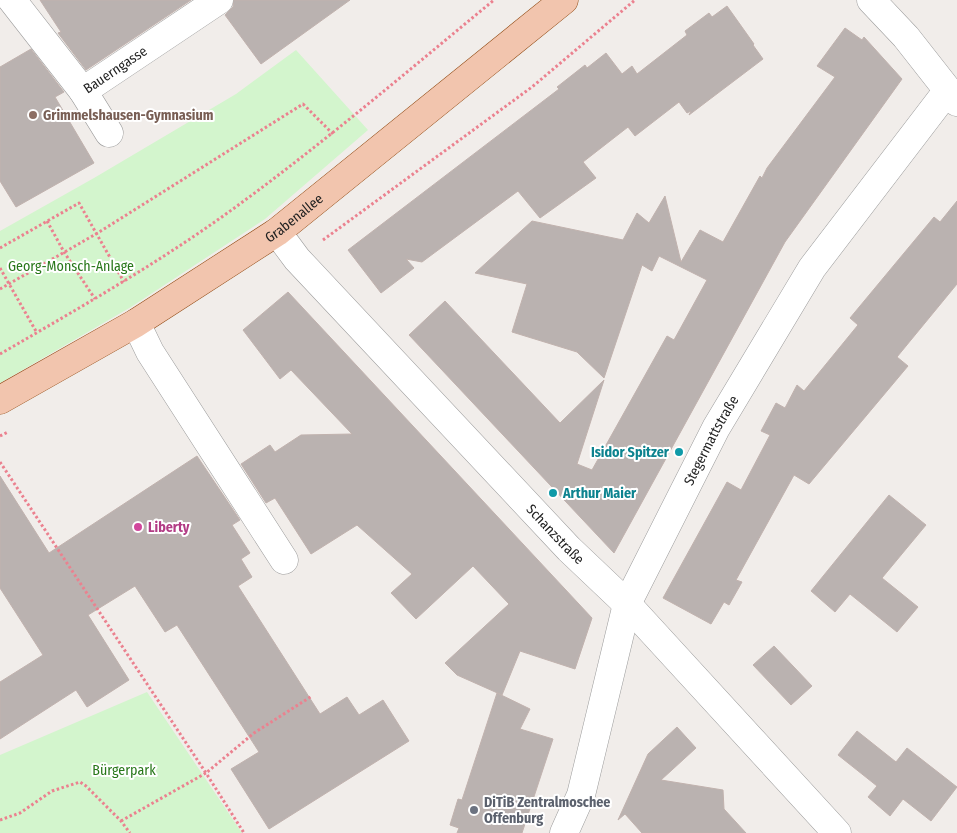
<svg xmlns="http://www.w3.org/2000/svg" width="957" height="833" font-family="'Fira Sans Condensed',sans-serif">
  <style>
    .park { fill: #d3f5cd }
    .building { fill: #bab2b0; stroke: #c1b2ae }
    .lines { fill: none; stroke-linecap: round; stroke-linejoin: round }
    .minor-casing { stroke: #9c9c9c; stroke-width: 29 }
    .major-casing { stroke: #8f4811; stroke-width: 29 }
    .path { stroke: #eb818f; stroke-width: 3; stroke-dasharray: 2.5 2.5; stroke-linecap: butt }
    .minor { stroke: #fff; stroke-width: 28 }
    .major { stroke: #f2c5ae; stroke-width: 28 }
    .education-dot { fill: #8d6e63; stroke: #fff; stroke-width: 2 }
    .culture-dot { fill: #0f9aa8; stroke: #fff; stroke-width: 2 }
    .hotel-dot { fill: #d1479c; stroke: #fff; stroke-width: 2 }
    .worship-dot { fill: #6b7280; stroke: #fff; stroke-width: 2 }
    .labels { text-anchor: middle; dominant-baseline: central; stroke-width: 4; stroke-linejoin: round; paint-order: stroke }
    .street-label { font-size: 14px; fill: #222; stroke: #fff }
    .education-label { font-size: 14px; font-weight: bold; fill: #785e54; stroke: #fff; text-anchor: start }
    .park-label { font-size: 14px; fill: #277719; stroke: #fff }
    .culture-label { font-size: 14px; font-weight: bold; fill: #0d838f; stroke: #fff; text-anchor: end }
    .hotel-label { font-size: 14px; font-weight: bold; fill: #b23c85; stroke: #fff; text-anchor: start }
    .worship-label { font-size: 14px; font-weight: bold; fill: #5b616d; stroke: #fff; text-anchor: start }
  </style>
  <rect width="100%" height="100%" fill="#f1edea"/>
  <g class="park">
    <polygon points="296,50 368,130 265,219 131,307 0,383 0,231 94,178 236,94"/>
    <polygon points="147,692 242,833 0,833 0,755"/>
  </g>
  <g class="building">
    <polygon points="40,0 191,0 86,70 58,33 61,32"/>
    <polygon points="234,0 350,0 261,64 225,15 233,7"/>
    <polygon points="727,6 754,44 753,45 763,59 689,115 691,111 687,113 679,102 635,136 628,127 583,162 596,178 540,218 518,191 422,262 406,259 414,268 381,293 348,250 559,89 557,87 585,65 587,68 606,53 622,74 632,66 637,74 687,35 685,31 709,13 712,17"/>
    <polygon points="845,28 862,40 864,37 902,79 785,242 614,553 409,335 445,301 560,423 604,380 577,464 592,470 667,336 674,340 707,280 659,256 652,271 642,265 604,378 577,352 512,332 527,284 475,273 532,221 623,240 637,213 649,223 665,196 681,262 700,230 723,242 760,176 762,178 767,168 835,77 817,66"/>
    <polygon points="31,49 64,92 55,97 94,163 16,207 0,181 0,67"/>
    <polygon points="957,201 957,284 897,357 908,366 809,484 794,475 736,580 742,582 729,605 724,602 711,624 663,598 727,482 741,490 770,435 761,431 776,403 785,408 797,385 804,391 858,325 850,318 934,217 940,222"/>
    <polygon points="288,292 592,618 575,669 520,651 502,695 457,675 445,663 509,604 473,566 416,619 391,593 412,574 357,525 311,554 275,498 266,503 241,464 270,445 275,452 301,435 352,434 291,370 280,379 243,330"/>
    <polygon points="197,456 240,520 232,525 250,553 241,559 252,577 238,586 320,714 347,697 359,715 383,700 409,741 269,829 231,769 259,752 177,625 165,632 135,586 88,615 129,680 87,707 76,690 0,739 0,682 43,655 0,588 0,476 49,553"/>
    <polygon points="889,495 926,525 882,578 918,607 897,632 850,594 835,612 811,591"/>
    <polygon points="774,646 812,686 791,705 753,665"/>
    <polygon points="497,693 530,709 520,729 553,739 522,833 457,833 459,828 450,825 458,799 462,800"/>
    <polygon points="677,727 696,748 661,780 723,790 724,809 746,833 642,833 625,814 618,820 648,754"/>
    <polygon points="857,731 896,762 907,748 957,787 931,821 903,799 890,816 868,797 877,786 838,755"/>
  </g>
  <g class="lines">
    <defs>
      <g id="minor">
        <path id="s1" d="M12 0 83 91 219 0"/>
        <polyline points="871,0 906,37 957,102"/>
        <polyline points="83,91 109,133"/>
        <path id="s2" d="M277 232 297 259 569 549 627 604 837 833"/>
        <polyline points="136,323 150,352 284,560"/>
        <path id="s3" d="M564 833 581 795 627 604 716 428 812 268 948 90"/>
      </g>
      <g id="major">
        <path id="s4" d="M0 400 136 323 277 232 564 0"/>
      </g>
    </defs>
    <use href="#minor" class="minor-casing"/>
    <use href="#major" class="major-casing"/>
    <g class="path">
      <polyline points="47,221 64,252 95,299"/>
      <polyline points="323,240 532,87 635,0"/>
      <polyline points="0,248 79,203 124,282"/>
      <polyline points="0,268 37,333"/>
      <polyline points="0,289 96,234 303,104 333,134"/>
      <path d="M0 354C81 307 162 261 237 206 326 141 409 70 494 0"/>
      <polyline points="0,436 8,432"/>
      <polyline points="0,462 206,773 254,733 312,696"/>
      <polyline points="0,820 20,813 52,791 80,782 86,786 121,821 130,833"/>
      <polyline points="121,821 206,773 244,833"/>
    </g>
    <use href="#minor" class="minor"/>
    <use href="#major" class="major"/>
  </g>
  <circle class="education-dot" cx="33" cy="115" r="5"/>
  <g class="culture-dot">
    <circle cx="679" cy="452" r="5"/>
    <circle cx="553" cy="493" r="5"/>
  </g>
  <circle class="hotel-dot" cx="138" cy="527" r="5"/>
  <circle class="worship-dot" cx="474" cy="810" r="5"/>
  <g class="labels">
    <g class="street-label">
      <text stroke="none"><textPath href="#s1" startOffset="154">Bauerngasse</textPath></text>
      <text stroke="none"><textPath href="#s4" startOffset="346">Grabenallee</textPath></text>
      <text stroke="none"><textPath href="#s3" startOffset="422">Stegermattstraße</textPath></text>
      <text stroke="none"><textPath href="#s2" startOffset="411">Schanzstraße</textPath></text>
    </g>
    <g class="education-label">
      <text x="43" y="115">Grimmelshausen-Gymnasium</text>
    </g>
    <g class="park-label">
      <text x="71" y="266">Georg-Monsch-Anlage</text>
      <text x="124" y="770">Bürgerpark</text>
    </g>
    <g class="culture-label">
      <text x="669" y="452">Isidor Spitzer</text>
      <text x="563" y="493" text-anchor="start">Arthur Maier</text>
    </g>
    <g class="hotel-label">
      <text x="148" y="527">Liberty</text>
    </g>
    <g class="worship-label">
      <text x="484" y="802">DiTiB Zentralmoschee<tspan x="484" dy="16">Offenburg</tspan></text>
    </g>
  </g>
</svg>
